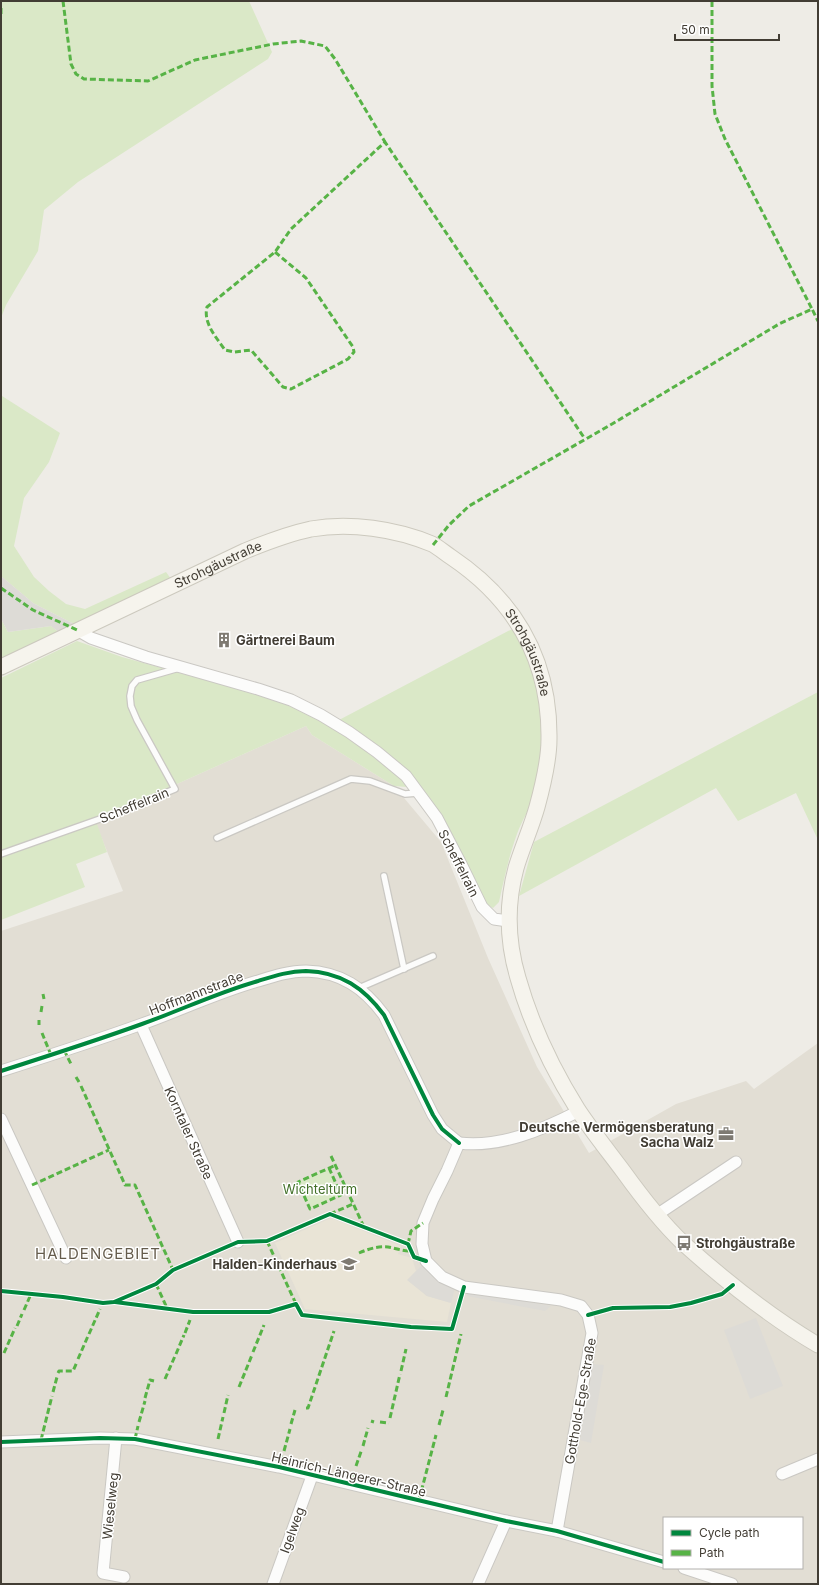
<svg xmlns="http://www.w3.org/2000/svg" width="819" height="1585" font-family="Inter,sans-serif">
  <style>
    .residential { fill: #e2ded4; fill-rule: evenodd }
    .education { fill: #e9e4d6 }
    .green { fill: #dae8c7 }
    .parking { fill: #dddbd6 }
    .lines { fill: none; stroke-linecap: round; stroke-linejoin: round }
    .lane-casing { stroke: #cac8c3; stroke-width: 8 }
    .street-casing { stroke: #cac8c3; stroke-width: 13 }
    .secondary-casing { stroke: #ccc9be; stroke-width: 17 }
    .lane { stroke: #fcfcfb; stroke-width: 5.5 }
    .street { stroke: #fcfcfb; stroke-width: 11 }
    .secondary { stroke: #f6f4ed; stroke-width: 15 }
    .quiet { stroke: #57b346; stroke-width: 3; stroke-dasharray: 6 3; stroke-linecap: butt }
    .cycleway-casing { stroke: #fff; stroke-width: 6 }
    .cycleway { stroke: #00873e; stroke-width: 4 }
    .labels { text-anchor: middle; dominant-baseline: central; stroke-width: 3; stroke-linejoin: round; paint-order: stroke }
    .street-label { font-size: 13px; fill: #423d34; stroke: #fff }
    .poi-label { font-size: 13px; font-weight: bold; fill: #423d34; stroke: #fff; text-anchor: start }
    .park-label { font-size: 13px; fill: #43712a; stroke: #fff }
    .quarter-label { font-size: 15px; letter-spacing: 1px; fill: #655c4c; stroke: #fff }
  </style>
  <rect width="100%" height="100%" fill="#eeece6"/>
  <path class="residential" d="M306 726 312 735 394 786 441 842 488 958 537 1067 589 1153 676 1104 746 1081 754 1089 818 1043V1584H1V931L123 891 96 824 175 789 177 784ZM664 1518H802V1568H664Z"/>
  <polygon class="education" points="331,1218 401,1246 398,1254 412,1258 416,1271 408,1280 427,1296 451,1303 447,1322 305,1309 275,1243"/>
  <g class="green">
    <polygon points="1,1 249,1 272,52 268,59 78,182 44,210 38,251 6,305 1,318"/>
    <polygon points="1,387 2,396 60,433 49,462 24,498 14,546 34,577 49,591 66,604 85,609 166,572 171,579 76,625 33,603 1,576"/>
    <polygon points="1,619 8,632 51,626 60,633 1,662"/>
    <path d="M514 628C543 678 550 737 535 792 531 807 522 820 517 834 509 856 504 879 499 902L493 908 486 904 434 806 339 720Z"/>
    <polygon points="77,641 122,657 245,691 290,706 318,719 373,752 406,782 407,787 394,786 312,735 306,726 177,784 175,789 97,824 107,852 76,864 85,887 1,920 1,678"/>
    <polygon points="818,692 818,840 796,793 738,821 716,788 519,896 534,842"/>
    <polygon points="329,1168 341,1195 310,1209 298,1182"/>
  </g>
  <g class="parking">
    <polygon points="1,576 33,603 76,625 60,633 51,626 8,632 1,619"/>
    <polygon points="426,1261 456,1284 451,1303 427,1296 407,1280"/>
    <polygon points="468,1291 551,1306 545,1311 467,1296"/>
    <polygon points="756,1318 783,1386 750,1399 724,1330"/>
    <polygon points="593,1364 604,1365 591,1443 580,1440"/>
  </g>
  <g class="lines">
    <defs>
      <g id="lane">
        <polyline points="217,838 351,779 370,781 405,794 418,793"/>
        <polyline points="1,854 114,814 175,789 137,720 131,706 130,696 132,686 137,680 179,668"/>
        <polyline points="384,876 404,969"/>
        <polyline points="359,988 433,956"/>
      </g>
      <g id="street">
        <polyline points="77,630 91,638 146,657 258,689 291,700 321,715 349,732 377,752 406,776 437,818 461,864 482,907 494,919 508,921"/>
        <polyline points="141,1025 238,1242"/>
        <path d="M1 1071C48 1056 95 1041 142 1024 181 1010 219 992 258 981 274 976 289 971 306 971 341 972 364 988 384 1015L433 1115 442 1129 459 1143"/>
        <polyline points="1,1119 66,1258"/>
        <polyline points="459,1143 447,1171 433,1199 423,1223 422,1244 426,1261 442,1277 464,1287 561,1300 581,1306 588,1315 592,1333 557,1531"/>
        <path d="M459 1143C500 1148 542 1130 579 1111"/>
        <polyline points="658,1214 736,1162"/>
        <polyline points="116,1438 103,1573 124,1577"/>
        <polyline points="1,1442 100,1438 135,1439 279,1467 506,1521 557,1531 664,1562"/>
        <polyline points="782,1474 818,1459"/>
        <polyline points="684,1568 732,1584"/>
        <polyline points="273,1584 312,1476"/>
        <polyline points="478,1584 506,1521"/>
      </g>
      <g id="secondary">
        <path id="s1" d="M1 667 245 551C267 542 288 534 311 529 350 522 396 529 432 544 438 547 445 553 451 557 515 600 550 660 549 739 549 761 543 785 537 807 531 828 522 848 516 868 506 905 507 941 518 978 531 1024 553 1070 578 1110 592 1131 608 1151 623 1171 641 1196 661 1222 683 1243 723 1279 772 1318 818 1345"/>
      </g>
    </defs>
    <use href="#lane" class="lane-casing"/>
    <use href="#street" class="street-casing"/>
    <use href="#secondary" class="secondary-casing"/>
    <use href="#lane" class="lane"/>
    <use href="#street" class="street"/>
    <use href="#secondary" class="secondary"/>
    <g class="quiet">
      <polyline points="63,1 71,64 76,74 84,79 148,81 195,60 273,44 301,41 325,46 335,59 385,142"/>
      <polyline points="712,1 712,86 715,114 725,139 812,309"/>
      <polyline points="1,8 1,14"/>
      <path d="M275 252 306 278 353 347 354 352 348 359 291 389 283 387 251 350 234 352 225 350C216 337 203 323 207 307L275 252 291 229 385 142 585 439"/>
      <polyline points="433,545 449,525 469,506 612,424 779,324 812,309 818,321"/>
      <polyline points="1,588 33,610 77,630"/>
      <polyline points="43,994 44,999"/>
      <polyline points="41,1012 42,1006"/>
      <polyline points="39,1020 39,1025"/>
      <polyline points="42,1033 51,1055"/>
      <polyline points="64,1050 71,1064"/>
      <polyline points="76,1077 79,1082"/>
      <polyline points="81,1086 125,1185 135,1185 173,1270"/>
      <polyline points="331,1156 364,1227"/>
      <polyline points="329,1168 341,1195 310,1209 298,1182 336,1165"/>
      <polyline points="32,1185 109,1150"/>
      <polyline points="330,1214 353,1204"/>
      <polyline points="267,1241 296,1304"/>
      <polyline points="408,1244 411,1231 423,1223"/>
      <path d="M359 1253C368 1249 378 1246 388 1247 395 1248 402 1251 410 1251"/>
      <polyline points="156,1284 167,1308"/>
      <polyline points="24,1310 31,1294"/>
      <polyline points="17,1326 22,1314"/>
      <polyline points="185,1333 190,1320"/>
      <polyline points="89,1334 100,1309"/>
      <polyline points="253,1352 264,1325"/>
      <polyline points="4,1353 15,1328"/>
      <polyline points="176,1354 184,1335"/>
      <polyline points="78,1359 88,1336"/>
      <polyline points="401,1371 406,1349"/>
      <polyline points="58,1373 59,1371 73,1371 77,1362"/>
      <polyline points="165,1379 175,1356"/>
      <polyline points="239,1387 252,1355"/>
      <polyline points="53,1392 57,1377"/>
      <polyline points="446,1397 461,1334"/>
      <polyline points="145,1398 150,1380 154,1381"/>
      <polyline points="306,1408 308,1408 334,1331"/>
      <polyline points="224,1413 228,1395"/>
      <polyline points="390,1418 400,1374"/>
      <polyline points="371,1421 374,1422"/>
      <polyline points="139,1422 145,1401"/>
      <polyline points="380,1422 389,1423"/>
      <polyline points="291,1424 295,1410"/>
      <polyline points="439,1425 443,1410"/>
      <polyline points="135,1439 138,1426"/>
      <polyline points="218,1439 223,1417"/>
      <polyline points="41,1440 52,1396"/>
      <polyline points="363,1446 368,1428"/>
      <polyline points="284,1451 290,1429"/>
      <polyline points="356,1466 362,1449"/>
      <polyline points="279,1467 283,1456"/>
      <polyline points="350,1485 354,1472"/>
      <polyline points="419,1500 436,1435"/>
    </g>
    <defs>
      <g id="cycleway">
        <path d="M1 1071C48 1056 95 1041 142 1024 181 1010 219 992 258 981 274 976 289 971 306 971 341 972 364 988 384 1015L433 1115 442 1129 459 1143"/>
        <polyline points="1,1291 63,1297 103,1303 114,1302 156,1284 173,1270 238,1242 267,1241 330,1214 408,1244 414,1257 426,1261"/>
        <polyline points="115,1302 193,1312 269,1312 296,1304 302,1315 411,1327 452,1329 464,1287"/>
        <polyline points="588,1315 613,1308 670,1307 691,1303 722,1294 733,1285"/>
        <polyline points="1,1442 100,1438 135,1439 279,1467 506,1521 557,1531 664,1562"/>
      </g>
    </defs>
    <use href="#cycleway" class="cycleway-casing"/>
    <use href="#cycleway" class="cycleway"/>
  </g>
  <defs>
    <symbol id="building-bare" viewBox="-9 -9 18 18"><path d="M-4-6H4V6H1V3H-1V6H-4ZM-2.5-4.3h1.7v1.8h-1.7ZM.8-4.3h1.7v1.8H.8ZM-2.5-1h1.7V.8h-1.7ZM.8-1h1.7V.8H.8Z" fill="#7e7a72" stroke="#fff" stroke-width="2.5" paint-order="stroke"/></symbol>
    <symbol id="office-bare" viewBox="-9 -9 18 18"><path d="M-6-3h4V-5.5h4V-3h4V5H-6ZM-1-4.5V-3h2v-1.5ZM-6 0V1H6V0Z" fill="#7e7a72" stroke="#fff" stroke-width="2.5" paint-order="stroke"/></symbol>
    <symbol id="bus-bare" viewBox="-9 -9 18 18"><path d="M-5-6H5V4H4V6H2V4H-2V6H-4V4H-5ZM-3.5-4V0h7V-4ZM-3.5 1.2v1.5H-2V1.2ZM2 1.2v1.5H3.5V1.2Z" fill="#7e7a72" stroke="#fff" stroke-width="2.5" paint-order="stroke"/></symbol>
    <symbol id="school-bare" viewBox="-9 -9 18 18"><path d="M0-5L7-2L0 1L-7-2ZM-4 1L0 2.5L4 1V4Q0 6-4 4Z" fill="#7e7a72" stroke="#fff" stroke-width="2.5" paint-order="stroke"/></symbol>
  </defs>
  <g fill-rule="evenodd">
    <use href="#building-bare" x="213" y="629" width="22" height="22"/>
    <use href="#office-bare" x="715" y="1123" width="22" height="22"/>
    <use href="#bus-bare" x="673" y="1232" width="22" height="22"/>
    <use href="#school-bare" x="338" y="1253" width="22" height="22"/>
  </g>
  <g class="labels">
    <g class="street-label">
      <text stroke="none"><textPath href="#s1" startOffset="240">Strohgäustraße</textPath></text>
      <text stroke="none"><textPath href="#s1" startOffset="612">Strohgäustraße</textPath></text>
      <text transform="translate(134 805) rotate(-22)">Scheffelrain</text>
      <text transform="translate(459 863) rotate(63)">Scheffelrain</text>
      <text transform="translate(196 993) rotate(-21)">Hoffmannstraße</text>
      <text transform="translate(189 1133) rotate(66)">Korntaler Straße</text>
      <text transform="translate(580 1401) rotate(-80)">Gotthold-Ege-Straße</text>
      <text transform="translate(349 1474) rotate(13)">Heinrich-Längerer-Straße</text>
      <text transform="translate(110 1506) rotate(-84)">Wieselweg</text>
      <text transform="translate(292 1530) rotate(-70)">Igelweg</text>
    </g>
    <g class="poi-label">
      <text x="236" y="640">Gärtnerei Baum</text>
      <text x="714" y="1127" text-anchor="end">Deutsche Vermögensberatung<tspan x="714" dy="15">Sacha Walz</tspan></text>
      <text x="696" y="1243">Strohgäustraße</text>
      <text x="337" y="1264" text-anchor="end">Halden-Kinderhaus</text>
    </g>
    <g class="park-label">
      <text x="320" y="1189">Wichtelturm</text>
    </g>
    <g class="quarter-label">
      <text x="98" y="1253">HALDENGEBIET</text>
    </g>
  </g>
  <rect width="819" height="1585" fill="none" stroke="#423d34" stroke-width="4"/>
  <rect x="663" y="1517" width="140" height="52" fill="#ffffff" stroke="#b3b1ae"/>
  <rect x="671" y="1530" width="20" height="6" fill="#00873e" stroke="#b3b1ae"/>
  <text x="699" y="1537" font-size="12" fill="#423d34">Cycle path</text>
  <rect x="671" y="1550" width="20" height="6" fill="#57b346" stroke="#b3b1ae"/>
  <text x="699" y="1557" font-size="12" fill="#423d34">Path</text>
  <path d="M675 34v6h104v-6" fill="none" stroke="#423d34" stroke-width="2"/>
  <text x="681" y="34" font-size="12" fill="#423d34" stroke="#ffffff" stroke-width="3" paint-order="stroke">50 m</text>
</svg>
